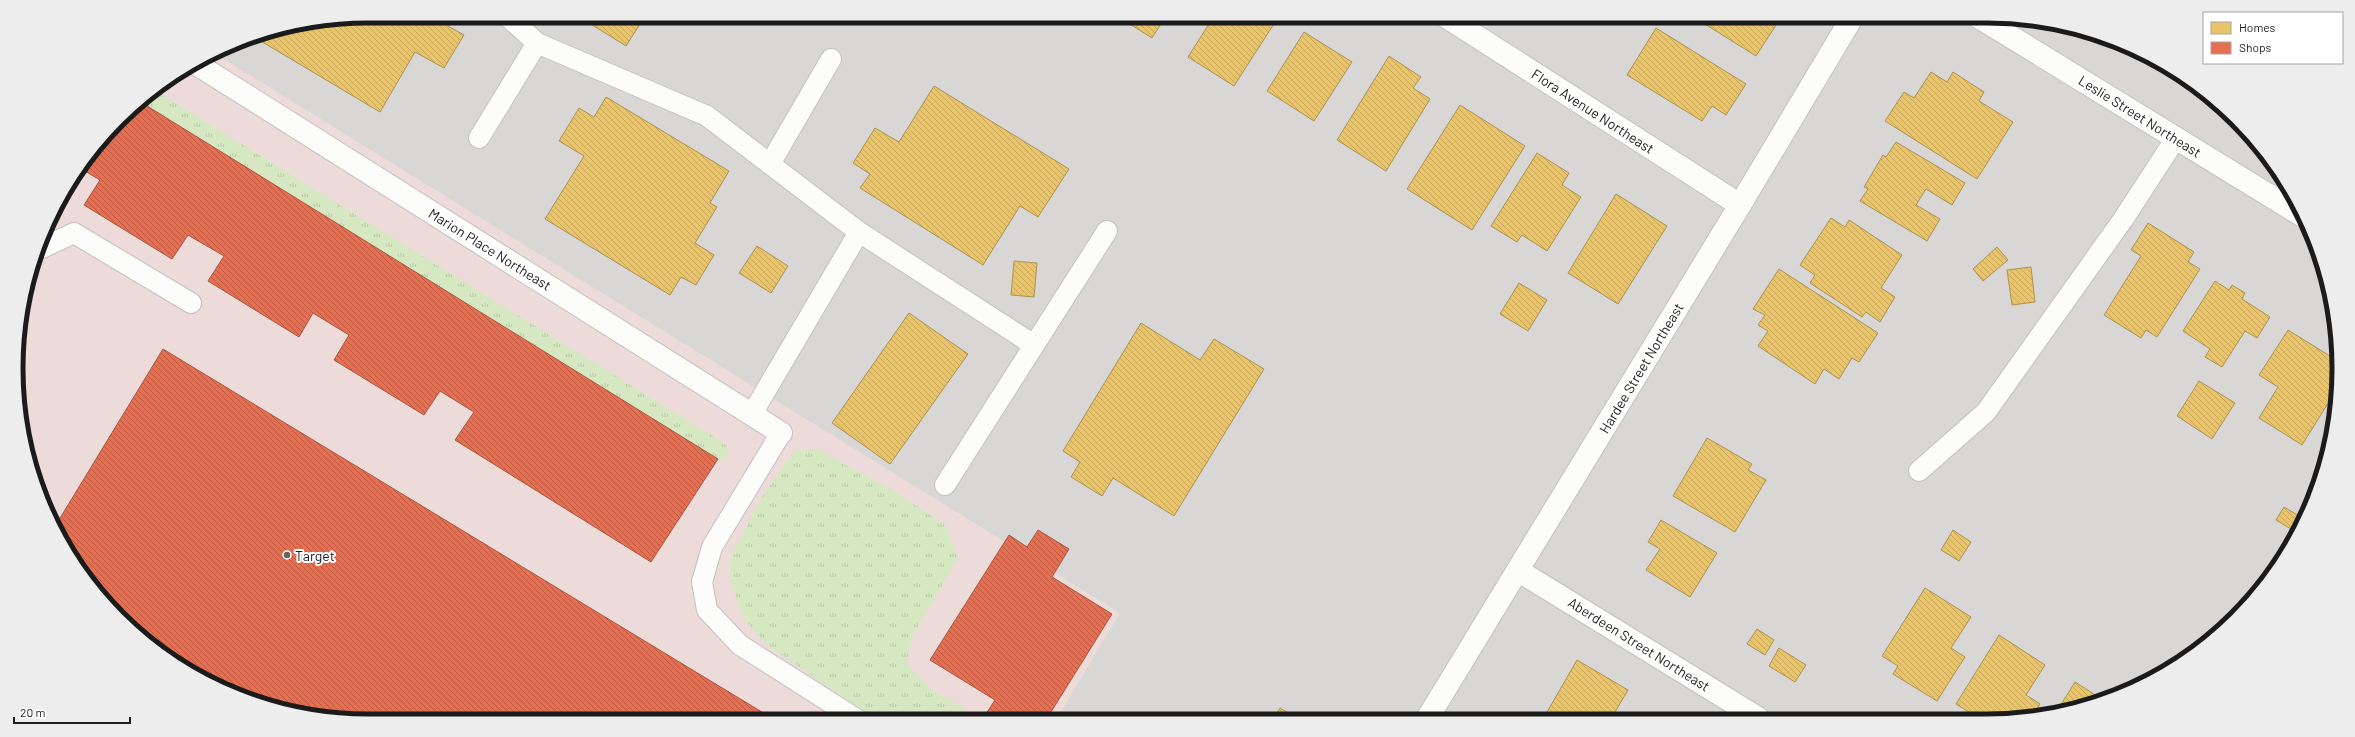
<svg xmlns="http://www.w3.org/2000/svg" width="2355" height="737" font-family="Barlow,sans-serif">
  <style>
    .residential { fill: #d9d7d5 }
    .commercial { fill: #ecdbd8 }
    .grass { fill: url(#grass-tufts) }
    .homes { fill: url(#homes-back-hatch); stroke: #ab9152 }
    .shops { fill: url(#shops-back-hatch); stroke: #aa5641 }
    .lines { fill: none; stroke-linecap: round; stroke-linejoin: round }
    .service-casing { stroke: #c2c2bf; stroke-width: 22 }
    .minor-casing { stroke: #c2c2bf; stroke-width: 24 }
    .service { stroke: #fcfcfb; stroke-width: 20 }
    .minor { stroke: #fcfcfb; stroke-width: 22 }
    .poi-dot { fill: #636361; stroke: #fff; stroke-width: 1.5 }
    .labels { text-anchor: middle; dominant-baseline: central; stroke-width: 4; stroke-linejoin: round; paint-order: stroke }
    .street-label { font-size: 14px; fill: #1b1b1b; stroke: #fff }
    .poi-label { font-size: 14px; fill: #1b1b1b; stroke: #fff; text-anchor: start }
    .rim { fill: none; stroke: #1b1b1b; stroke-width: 5 }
  </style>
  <defs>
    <pattern id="grass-tufts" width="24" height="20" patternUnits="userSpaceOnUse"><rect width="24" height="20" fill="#d5e8c1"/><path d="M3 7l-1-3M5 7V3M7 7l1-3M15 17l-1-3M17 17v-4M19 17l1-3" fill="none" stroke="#b6c6a5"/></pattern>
    <pattern id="homes-back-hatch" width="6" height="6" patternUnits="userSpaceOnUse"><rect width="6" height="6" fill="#e9c46a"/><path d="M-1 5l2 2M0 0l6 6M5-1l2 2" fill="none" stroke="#c7a85b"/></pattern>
    <pattern id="shops-back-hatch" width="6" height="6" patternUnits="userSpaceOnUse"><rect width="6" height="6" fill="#e76f51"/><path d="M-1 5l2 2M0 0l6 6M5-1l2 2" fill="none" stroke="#ba5a42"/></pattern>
  </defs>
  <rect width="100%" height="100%" fill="#eae8e3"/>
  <polygon class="residential" points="369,16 1986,16 2055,23 2122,43 2183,76 2236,119 2280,173 2312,234 2332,300 2339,369 2332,437 2292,545 2219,633 2142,685 2033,718 1056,720 1119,613 215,54 234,43 300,23"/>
  <polygon class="commercial" points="215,54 1120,613 1056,720 368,721 299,714 234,694 173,662 89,583 52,524 28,460 17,391 19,323 52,212 89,154 136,104"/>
  <g class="grass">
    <polygon points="156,91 724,443 727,447 728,457 724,460 718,459 139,101"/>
    <polygon points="816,449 894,491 945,525 958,558 913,635 906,663 933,691 962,707 973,720 877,720 767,645 745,620 736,599 730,578 730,559 760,500 795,450"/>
  </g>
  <g class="homes">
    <polygon points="368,16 454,16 448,26 464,35 444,68 415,52 380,112 259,40 263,34 300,23"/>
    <polygon points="578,16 645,16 626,46"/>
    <polygon points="1069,16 1087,16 1082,24"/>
    <polygon points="1117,16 1166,16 1152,38"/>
    <polygon points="1214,16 1279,16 1234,86 1188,57"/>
    <polygon points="1692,16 1782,16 1756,56"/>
    <polygon points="1656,28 1746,84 1726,115 1712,106 1702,121 1627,75"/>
    <polygon points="1304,32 1352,62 1314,121 1267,91"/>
    <polygon points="1389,56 1421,77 1413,88 1430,99 1386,171 1337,140"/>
    <polygon points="1931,72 1947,82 1953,72 1984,92 1979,101 2013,122 1977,179 1885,121 1904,92 1914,98"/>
    <polygon points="934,86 1069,169 1038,217 1020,206 983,265 860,188 870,174 853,163 875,128 899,142"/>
    <polygon points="606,97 729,171 710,203 717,207 695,243 714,255 696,285 681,277 670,295 545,219 584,156 559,141 579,108 594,117"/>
    <polygon points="1460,105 1525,146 1472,230 1407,189"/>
    <polygon points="1896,142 1965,183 1952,205 1926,189 1916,205 1940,219 1927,241 1860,201 1868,189 1864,187 1883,155 1886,157"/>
    <polygon points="1537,153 1569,173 1562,185 1581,197 1547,251 1522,235 1517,242 1491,226"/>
    <polygon points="1616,194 1667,226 1618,304 1568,273"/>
    <polygon points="1831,218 1845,227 1849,220 1902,255 1881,288 1895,297 1880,322 1866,312 1862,317 1810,283 1815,275 1800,265"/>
    <polygon points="2148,223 2194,252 2188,262 2200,269 2157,337 2146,330 2141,338 2104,315 2141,256 2131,250"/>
    <polygon points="757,246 788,266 771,293 739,273"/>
    <polygon points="1997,247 2008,260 1983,281 1973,269"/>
    <polygon points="1014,261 1037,263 1034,297 1011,295"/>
    <polygon points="2031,267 2035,302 2012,305 2007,270"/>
    <polygon points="1779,269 1878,333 1859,362 1852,358 1839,379 1824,369 1815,384 1758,346 1768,331 1758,325 1765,315 1753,309"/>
    <polygon points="2215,281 2229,290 2232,285 2245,293 2242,299 2270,317 2257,338 2245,331 2222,367 2205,357 2210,349 2183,331"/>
    <polygon points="1519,283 1547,300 1528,331 1500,314"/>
    <polygon points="909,313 968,354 890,464 832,423"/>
    <polygon points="1141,323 1200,360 1214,339 1264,369 1174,516 1113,478 1102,496 1071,477 1080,462 1063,451"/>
    <polygon points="2288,330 2338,361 2337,389 2302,445 2259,418 2278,387 2259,375"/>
    <polygon points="2199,381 2235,403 2212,439 2177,416"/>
    <polygon points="1707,438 1752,464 1748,470 1766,480 1735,532 1673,496"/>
    <polygon points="2284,507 2299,516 2291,529 2276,520"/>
    <polygon points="1661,520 1717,553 1690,597 1646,570 1660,549 1648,542"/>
    <polygon points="1953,530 1971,542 1959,561 1941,550"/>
    <polygon points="1925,588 1971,617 1951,648 1965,657 1937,701 1893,674 1898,666 1882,656"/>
    <polygon points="1757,629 1774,640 1765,655 1747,644"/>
    <polygon points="1999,635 2045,665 2026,695 2040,704 2031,718 1970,718 1972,714 1956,704"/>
    <polygon points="1779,648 1806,665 1795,682 1769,666"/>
    <polygon points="1577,660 1628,690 1611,719 1543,719"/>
    <polygon points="2075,682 2100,698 2057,711"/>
    <polygon points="1280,708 1298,719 1273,719"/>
  </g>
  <g class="shops">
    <polygon points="139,101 718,459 651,562 455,440 474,412 440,391 424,415 334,360 349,335 313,313 299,337 208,281 224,256 188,235 172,259 84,205 100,180 80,168 89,154"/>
    <polygon points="163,349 775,720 368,721 300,714 234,694 173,662 89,583 54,528"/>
    <polygon points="1038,530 1069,549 1052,577 1112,614 1046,720 982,720 995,700 930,660 1009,535 1027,547"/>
  </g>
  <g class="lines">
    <defs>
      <g id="service">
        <polyline points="507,16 537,43 707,116 859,232 1034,345"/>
        <polyline points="479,138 537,43"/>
        <polyline points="770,164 831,59"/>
        <polyline points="42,248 74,233 191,303"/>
        <polyline points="752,414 859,232"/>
        <polyline points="781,433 712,547 702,582 707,610 740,645 858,720"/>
        <polyline points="1919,471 1986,412 2124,218 2176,138"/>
        <polyline points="945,485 1107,231"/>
      </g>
      <g id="minor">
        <polyline points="1445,16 1740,205"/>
        <polyline points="1977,16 2303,216"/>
        <polyline points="198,65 781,433"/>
        <polyline points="1519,571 1758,718"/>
        <polyline points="1427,719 1740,205 1853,16"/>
      </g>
    </defs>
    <use href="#service" class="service-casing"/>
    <use href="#minor" class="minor-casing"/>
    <use href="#service" class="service"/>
    <use href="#minor" class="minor"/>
  </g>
  <circle class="poi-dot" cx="287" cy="555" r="4"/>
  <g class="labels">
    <g class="street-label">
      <text transform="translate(1593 111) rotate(33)">Flora Avenue Northeast</text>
      <text transform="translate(2140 116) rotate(32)">Leslie Street Northeast</text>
      <text transform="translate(490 249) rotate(32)">Marion Place Northeast</text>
      <text transform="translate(1641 368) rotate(-59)">Hardee Street Northeast</text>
      <text transform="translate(1639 644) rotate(32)">Aberdeen Street Northeast</text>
    </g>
    <g class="poi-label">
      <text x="295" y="555">Target</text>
    </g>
  </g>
  <path d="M0 0H2355V737H0ZM368 23H1987A345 345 0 0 1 2332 368V369A345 345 0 0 1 1987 714H368A345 345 0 0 1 23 369V368A345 345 0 0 1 368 23Z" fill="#ededed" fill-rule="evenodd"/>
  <path class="rim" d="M368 23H1987A345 345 0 0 1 2332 368V369A345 345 0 0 1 1987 714H368A345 345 0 0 1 23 369V368A345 345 0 0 1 368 23Z"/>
  <rect x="2203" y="12" width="140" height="52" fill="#ffffff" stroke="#a4a4a4"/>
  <rect x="2211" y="22" width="20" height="12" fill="#e9c46a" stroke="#a4a4a4"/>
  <text x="2239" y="32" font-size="12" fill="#1b1b1b">Homes</text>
  <rect x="2211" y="42" width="20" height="12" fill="#e76f51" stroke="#a4a4a4"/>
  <text x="2239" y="52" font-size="12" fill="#1b1b1b">Shops</text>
  <path d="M14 717v6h116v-6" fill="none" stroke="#1b1b1b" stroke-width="2"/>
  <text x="20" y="717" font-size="12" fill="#1b1b1b" stroke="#ffffff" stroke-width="3" paint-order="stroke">20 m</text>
</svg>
